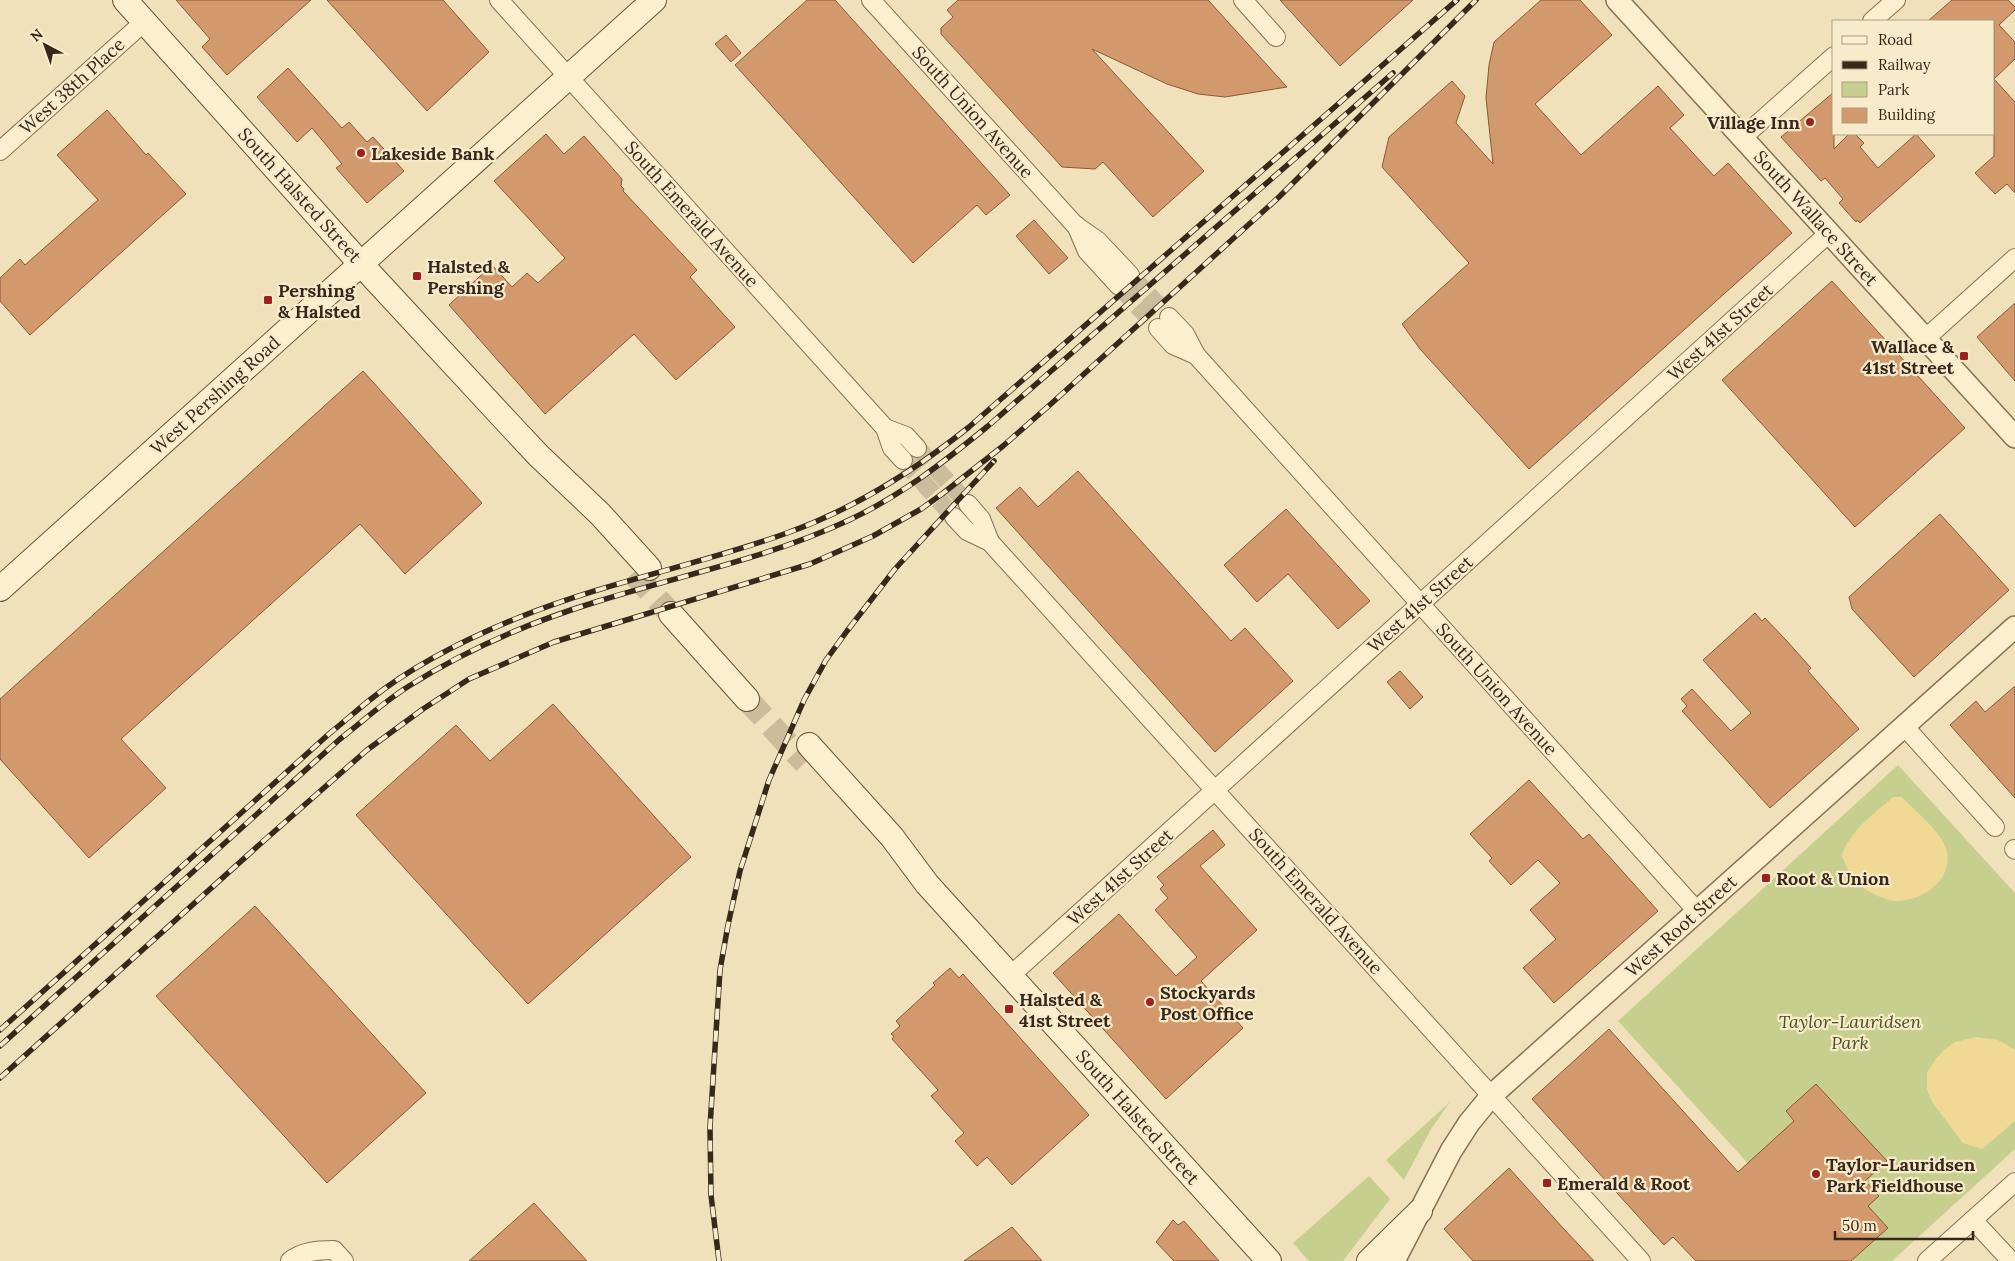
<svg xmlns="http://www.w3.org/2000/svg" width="2015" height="1261" font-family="Lora,serif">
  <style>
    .green { fill: #c7cf8e }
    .sand { fill: #f0d995 }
    .building { fill: #d2996d; stroke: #8a5938 }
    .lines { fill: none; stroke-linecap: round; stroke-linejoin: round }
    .minor-tunnel { stroke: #ccbc9b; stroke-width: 18; stroke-dasharray: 18 9; stroke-linecap: butt }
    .secondary-tunnel { stroke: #ccbc9b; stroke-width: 24; stroke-dasharray: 24 12; stroke-linecap: butt }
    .minor-casing { stroke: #897154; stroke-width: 20 }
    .tertiary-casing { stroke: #897154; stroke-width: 24 }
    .secondary-casing { stroke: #6b5237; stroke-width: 26 }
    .minor { stroke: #fbefce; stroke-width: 18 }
    .tertiary { stroke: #fbefce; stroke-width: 21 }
    .secondary { stroke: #fbefce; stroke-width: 24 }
    .rail-casing { stroke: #37281a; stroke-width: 5.5 }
    .rail { stroke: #f8ebcb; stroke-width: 4; stroke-dasharray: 11; stroke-linecap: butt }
    .poi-dot { fill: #9d201f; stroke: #f8ebcb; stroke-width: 2 }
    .labels { text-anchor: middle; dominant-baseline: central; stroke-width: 4.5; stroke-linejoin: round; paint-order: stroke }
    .street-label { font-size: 18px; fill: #37281a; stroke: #f8ebcb }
    .poi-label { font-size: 18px; font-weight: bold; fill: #37281a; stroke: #f8ebcb; text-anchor: start }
    .park-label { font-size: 18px; font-style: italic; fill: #47551f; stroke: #f8ebcb }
  </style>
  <rect width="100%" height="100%" fill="#f1e1bb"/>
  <g class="green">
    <polygon points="1898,765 2015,893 2015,1149 1892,1261 1837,1261 1618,1021"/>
    <polygon points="1450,1102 1431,1129 1404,1180 1386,1160"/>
    <polygon points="1369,1176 1390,1199 1343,1261 1310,1261 1307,1259 1293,1243"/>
  </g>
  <g class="sand">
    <path d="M1893 797H1902C1915 811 1938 829 1945 846 1957 876 1926 900 1898 901 1886 901 1869 893 1860 885 1851 878 1846 866 1842 856 1849 831 1874 814 1893 797Z"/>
    <polygon points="1976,1037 1998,1040 2015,1050 2015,1121 1982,1149 1963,1143 1932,1102 1927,1089 1927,1073 1935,1060 1944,1050 1955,1042"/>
  </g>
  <g class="building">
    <polygon points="176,0 311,0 227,75 202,47 210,39"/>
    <polygon points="327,0 443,0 489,52 427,111"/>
    <polygon points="807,0 835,0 1010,195 986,215 977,205 913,263 735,65"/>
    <polygon points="958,0 1208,0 1287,87 1225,97 1198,94 1167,84 1092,49 1204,171 1153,217 1103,162 1095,169 1062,167 941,34 941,28 953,17 947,10"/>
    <polygon points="1280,0 1413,0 1340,66"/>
    <polygon points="1541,0 1580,0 1612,35 1535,104 1581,155 1658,86 1684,115 1670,128 1714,176 1728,163 1792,233 1529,469 1420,349 1402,324 1469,263 1382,167 1389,137 1452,81 1465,96 1456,123 1493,164 1486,98 1489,65 1494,42"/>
    <polygon points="1952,0 2008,0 2015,7 2015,10 1999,25 2015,42 2015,59 1994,79 2015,102 2015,193 2007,184 1995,194 1975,173 1994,156 1994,21 1928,21"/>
    <polygon points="726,35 741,53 731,62 715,44"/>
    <polygon points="288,68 342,128 349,122 367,142 373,137 404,171 367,203 336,168 342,164 312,128 297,142 257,97"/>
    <polygon points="1834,92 1834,149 1849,134 1855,134 1864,143 1860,147 1878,168 1916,134 1935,156 1860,223 1857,220 1856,222 1839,203 1843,199 1825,178 1821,181 1781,137"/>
    <polygon points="107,110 146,155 148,153 186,194 30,335 0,301 0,278 20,259 25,265 98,200 57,155"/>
    <polygon points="546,134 564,154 584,136 622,179 621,186 624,189 623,191 697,270 690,277 735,327 676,380 634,334 545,414 449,305 492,265 512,287 527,273 538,283 565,258 494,181"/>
    <polygon points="1034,220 1068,258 1049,274 1016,236"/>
    <polygon points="1832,281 1965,428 1855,527 1722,380"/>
    <polygon points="2015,303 2015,381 1977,337"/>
    <polygon points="363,371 482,503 405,574 360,524 121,739 166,788 89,858 0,759 0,699"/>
    <polygon points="1078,471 1231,641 1245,628 1293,681 1215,752 996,508 1020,487 1038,507"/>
    <polygon points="1286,509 1370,601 1338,629 1288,574 1257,602 1224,565"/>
    <polygon points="1940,514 2009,590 1914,677 1852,609 1849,597"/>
    <polygon points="1755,613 1762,621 1765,618 1786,640 1811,668 1808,671 1859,729 1770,808 1682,711 1687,706 1681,699 1692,689 1731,731 1751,713 1703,660"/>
    <polygon points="1400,671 1423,697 1410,709 1387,682"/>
    <polygon points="2015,686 2015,798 1950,725 1976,701 1985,712"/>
    <polygon points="553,704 691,857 528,1004 356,815 456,725 490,761"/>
    <polygon points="1529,780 1583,839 1589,834 1658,911 1554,1003 1523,968 1556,939 1530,910 1560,883 1538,860 1511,885 1489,861 1492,858 1470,834"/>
    <polygon points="1213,830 1225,845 1200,866 1257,930 1201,981 1243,1028 1166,1099 1053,973 1119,914 1176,976 1197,957 1155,910 1168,898 1160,889 1164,885 1157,877"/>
    <polygon points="255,906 426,1093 327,1183 156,996"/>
    <polygon points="950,968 959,978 963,974 1089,1115 1012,1185 987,1157 977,1166 955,1141 964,1133 931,1096 938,1090 892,1039 894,1036 891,1034 900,1026 896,1021 935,985 933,983"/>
    <polygon points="1609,1029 1738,1172 1794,1121 1786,1111 1816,1084 1887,1161 1865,1181 1879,1196 1868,1206 1888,1228 1851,1261 1696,1261 1673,1237 1664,1245 1532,1099"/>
    <polygon points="1509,1168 1563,1228 1594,1261 1473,1261 1444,1229"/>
    <polygon points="534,1203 587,1261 469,1261"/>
    <polygon points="1173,1220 1178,1225 1184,1221 1219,1261 1174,1261 1156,1242"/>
    <polygon points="1012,1227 1042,1261 964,1261"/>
  </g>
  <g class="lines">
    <g class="minor-tunnel">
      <polyline points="1130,275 1169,317"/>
      <polyline points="1119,286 1158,328"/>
      <polyline points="917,448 968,504"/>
      <polyline points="903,460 954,517"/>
    </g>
    <g class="secondary-tunnel">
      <polyline points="633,573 671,614"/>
      <polyline points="747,699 805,763"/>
    </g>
    <defs>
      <g id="minor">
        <polyline points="499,0 885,428 892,448 903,460"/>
        <polyline points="871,0 1075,225 1098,241 1130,275"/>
        <polyline points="1243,0 1276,37"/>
        <polyline points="1872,21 1896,0"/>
        <polyline points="1743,137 1834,56"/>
        <polyline points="0,151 144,22"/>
        <polyline points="1076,225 1087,251 1119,286"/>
        <polyline points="1169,317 1185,334 1196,355 1697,911"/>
        <polyline points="1158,328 1173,345 1196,355"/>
        <polyline points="1926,338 2015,258"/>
        <polyline points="885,428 906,436 917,448"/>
        <polyline points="968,504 981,519 990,542"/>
        <polyline points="954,517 967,531 990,542 1641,1261"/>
        <polyline points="1904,726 1995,827"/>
        <polyline points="2014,849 2015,850"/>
        <polyline points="1010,976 1829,233"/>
        <polyline points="1973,1220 2011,1261"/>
        <path d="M290 1261C301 1251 319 1250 334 1250L344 1261"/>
        <polyline points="1927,1261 2015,1182"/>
      </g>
      <g id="tertiary">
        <polyline points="1617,0 2015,437"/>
        <polyline points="1394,1261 1451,1151 1469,1123 1492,1095 2015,627"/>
      </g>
      <g id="secondary">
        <polyline points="125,0 360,263 509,424 538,455 600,514 649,568"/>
        <polyline points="0,589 654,0"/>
        <polyline points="671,614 747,699"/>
        <polyline points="809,745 892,837 927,884 1269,1261"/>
        <polyline points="1369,1261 1420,1211"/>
      </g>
    </defs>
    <use href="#minor" class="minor-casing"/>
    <use href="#tertiary" class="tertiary-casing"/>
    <use href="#secondary" class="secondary-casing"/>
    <use href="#minor" class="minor"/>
    <use href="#tertiary" class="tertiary"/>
    <use href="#secondary" class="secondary"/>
    <defs>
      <g id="rail">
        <path d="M0 1030 330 733C344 722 357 710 371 699 415 664 468 638 520 617 607 582 699 565 787 533 854 509 914 471 969 427L1457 0"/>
        <path d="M0 1046 340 739C363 721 385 701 409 686 467 649 533 621 599 601 682 575 768 558 847 521 899 497 944 462 988 426L1393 73"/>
        <polyline points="0,1078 259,845 367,750 423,709 469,679 554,642 810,564 873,536 921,509 942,494 1003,446 1052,403 1279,197 1476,0"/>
        <polyline points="719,1261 711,1195 710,1127 720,970 728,925 740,871 769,780 804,700 826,660 847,631 895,569 994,461"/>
      </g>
    </defs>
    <use href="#rail" class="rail-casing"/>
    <use href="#rail" class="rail"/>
  </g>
  <g class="poi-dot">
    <circle cx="1810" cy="122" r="5"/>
    <circle cx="361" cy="153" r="5"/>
    <rect x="412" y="271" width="10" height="10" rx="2.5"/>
    <rect x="263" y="295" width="10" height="10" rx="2.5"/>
    <rect x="1959" y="351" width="10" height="10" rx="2.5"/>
    <rect x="1761" y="873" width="10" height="10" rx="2.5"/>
    <circle cx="1150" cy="1002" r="5"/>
    <rect x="1004" y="1004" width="10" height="10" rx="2.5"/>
    <circle cx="1816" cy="1174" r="5"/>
    <rect x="1542" y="1178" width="10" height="10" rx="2.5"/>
  </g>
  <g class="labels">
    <g class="street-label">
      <text transform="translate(72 86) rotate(-42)">West 38th Place</text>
      <text transform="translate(973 112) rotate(48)">South Union Avenue</text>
      <text transform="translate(300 195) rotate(48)">South Halsted Street</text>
      <text transform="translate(692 214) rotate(48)">South Emerald Avenue</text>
      <text transform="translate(1816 218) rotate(48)">South Wallace Street</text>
      <text transform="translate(1720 332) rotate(-42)">West 41st Street</text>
      <text transform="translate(215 395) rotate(-42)">West Pershing Road</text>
      <text transform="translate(1420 604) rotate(-42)">West 41st Street</text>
      <text transform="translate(1497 689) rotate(48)">South Union Avenue</text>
      <text transform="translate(1120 877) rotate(-42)">West 41st Street</text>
      <text transform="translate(1316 901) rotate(48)">South Emerald Avenue</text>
      <text transform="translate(1681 926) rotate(-42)">West Root Street</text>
      <text transform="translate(1138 1117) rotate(48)">South Halsted Street</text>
    </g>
    <g class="poi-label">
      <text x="1800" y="122" text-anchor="end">Village Inn</text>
      <text x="371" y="153">Lakeside Bank</text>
      <text x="427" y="266">Halsted &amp;<tspan x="427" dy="21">Pershing</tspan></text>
      <text x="278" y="290">Pershing<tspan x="278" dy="21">&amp; Halsted</tspan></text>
      <text x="1954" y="346" text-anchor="end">Wallace &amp;<tspan x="1954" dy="21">41st Street</tspan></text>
      <text x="1776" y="878">Root &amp; Union</text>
      <text x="1160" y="992">Stockyards<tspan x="1160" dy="21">Post Office</tspan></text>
      <text x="1019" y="999">Halsted &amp;<tspan x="1019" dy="21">41st Street</tspan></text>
      <text x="1826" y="1164">Taylor-Lauridsen<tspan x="1826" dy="21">Park Fieldhouse</tspan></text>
      <text x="1557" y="1183">Emerald &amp; Root</text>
    </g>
    <g class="park-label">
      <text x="1850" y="1021">Taylor-Lauridsen<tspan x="1850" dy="21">Park</tspan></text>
    </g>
  </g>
  <rect x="1832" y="20" width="162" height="115" fill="#f8ebcb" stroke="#ab9d84"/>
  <rect x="1842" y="36" width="25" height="8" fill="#fbefce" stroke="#ab9d84"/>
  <text x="1878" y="45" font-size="15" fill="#37281a">Road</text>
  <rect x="1842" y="61" width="25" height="8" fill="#37281a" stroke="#ab9d84"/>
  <text x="1878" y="70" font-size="15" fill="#37281a">Railway</text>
  <rect x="1842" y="82" width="25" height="15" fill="#c7cf8e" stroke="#ab9d84"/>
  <text x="1878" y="95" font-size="15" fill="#37281a">Park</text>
  <rect x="1842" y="108" width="25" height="15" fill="#d2996d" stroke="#ab9d84"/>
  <text x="1878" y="120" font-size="15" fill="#37281a">Building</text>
  <g transform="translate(45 45) rotate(319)" stroke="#f8ebcb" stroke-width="4" paint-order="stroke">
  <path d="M0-4L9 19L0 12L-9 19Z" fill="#37281a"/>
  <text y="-8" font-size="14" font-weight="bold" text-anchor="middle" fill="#37281a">N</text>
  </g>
  <path d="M1835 1231v8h138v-8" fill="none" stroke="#37281a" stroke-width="2.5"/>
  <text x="1842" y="1231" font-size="15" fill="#37281a" stroke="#f8ebcb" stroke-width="4" paint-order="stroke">50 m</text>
</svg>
